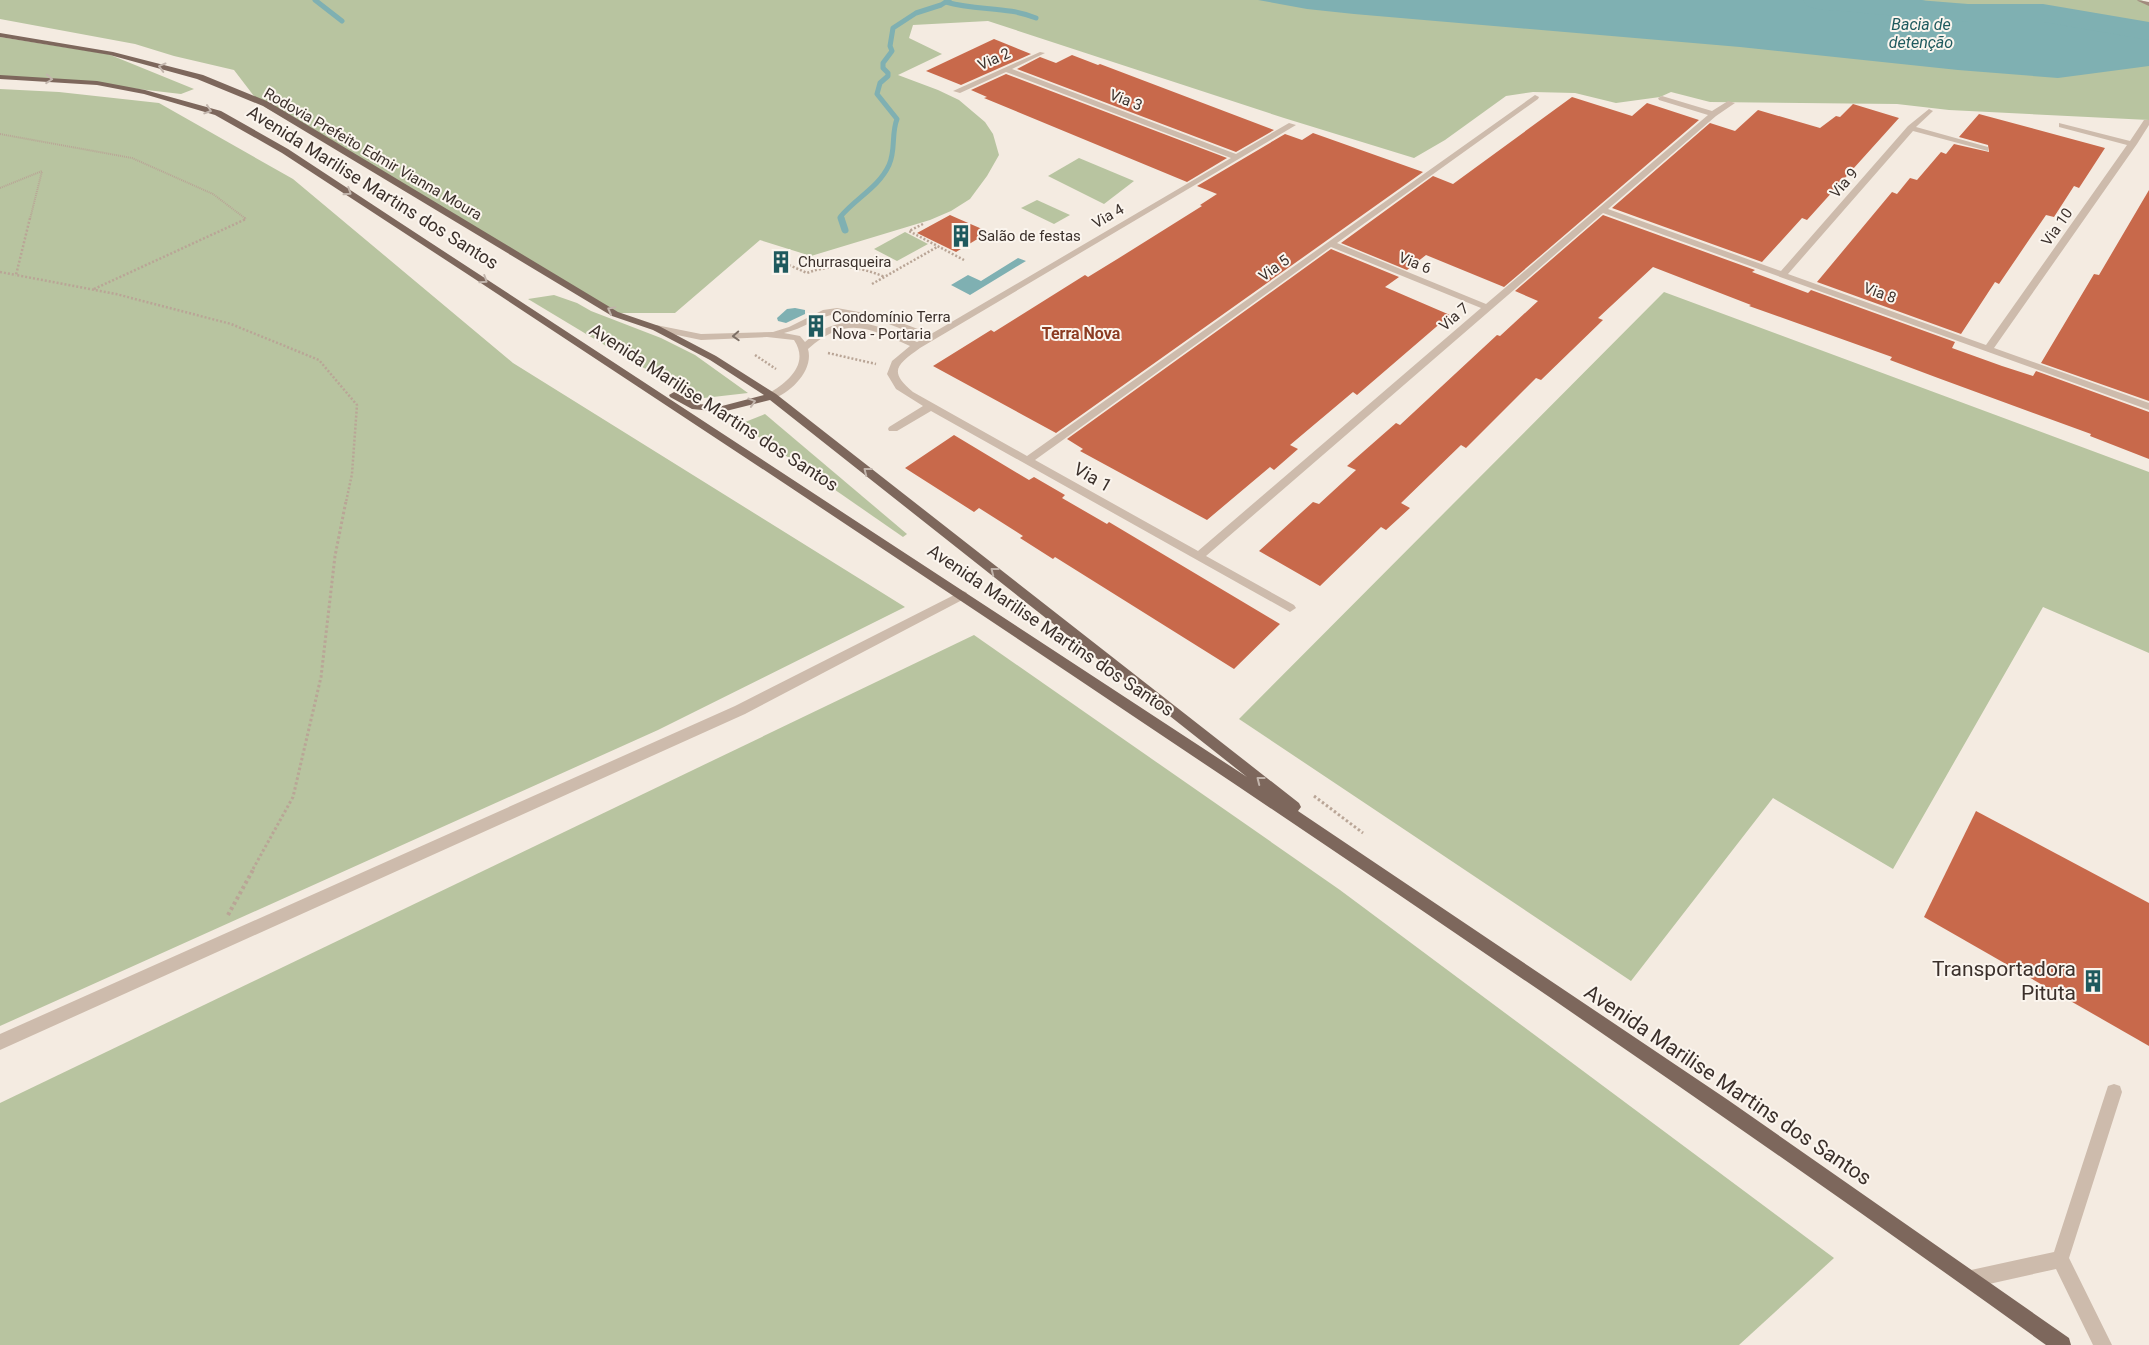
<svg xmlns="http://www.w3.org/2000/svg" width="2149" height="1345" font-family="Roboto,sans-serif">
  <style>
    .green { fill: #b8c4a0 }
    .water { fill: #7fb0b2 }
    .lines { fill: none; stroke-linecap: round; stroke-linejoin: round }
    .stream-far1 { stroke: #7fb0b2; stroke-width: 5 }
    .stream { stroke: #7fb0b2; stroke-width: 7 }
    .river { fill: #7fb0b2; fill-rule: evenodd }
    .building { fill: #c8694b }
    .path-far3 { stroke: #b9a596; stroke-width: 2; stroke-dasharray: 1 1; stroke-linecap: butt }
    .path-far2 { stroke: #b9a596; stroke-width: 2.5; stroke-dasharray: 2 2; stroke-linecap: butt }
    .path-far1 { stroke: #b9a596; stroke-width: 3; stroke-dasharray: 2.5 2.5; stroke-linecap: butt }
    .path { stroke: #b9a596; stroke-width: 4; stroke-dasharray: 3 3; stroke-linecap: butt }
    .lane { fill: #cdbbac; fill-rule: evenodd }
    .street { fill: #cdbbac; fill-rule: evenodd }
    .secondary { fill: #a18a7d; fill-rule: evenodd }
    .primary { fill: #7d675c; fill-rule: evenodd }
    .oneway { stroke: #c2b5ac }
    .oneway2 { stroke: #7d6f65 }
    .labels { text-anchor: middle; dominant-baseline: central; stroke-width: 4; stroke-linejoin: round; paint-order: stroke }
    .far-street-label { font-size: 15px; fill: #3b302b; stroke: #fbf5ee }
    .far-poi-label { font-size: 15px; fill: #3b302b; stroke: #fbf5ee; text-anchor: start }
    .far-water-label { font-size: 16px; font-style: italic; fill: #1f5a5e; stroke: #fbf5ee }
    .far-neighbourhood-label { font-size: 16px; font-weight: bold; fill: #8c3b22; stroke: #fbf5ee }
    .street-label { font-size: 18px; fill: #3b302b; stroke: #fbf5ee }
    .near-poi-label { font-size: 21px; fill: #3b302b; stroke: #fbf5ee; text-anchor: end }
    .near-street-label { font-size: 21px; fill: #3b302b; stroke: #fbf5ee }
  </style>
  <rect width="100%" height="100%" fill="#f4ebe1"/>
  <g class="green">
    <polygon points="0,0 2141,0 2149,3 2149,120 1949,110 1897,104 1710,102 1671,92 1660,97 1616,103 1575,93 1533,92 1506,96 1445,140 1414,158 1284,118 988,21 913,25 909,38 942,54 898,75 938,90 959,100 985,122 993,134 999,155 987,176 970,199 951,211 930,220 811,256 760,240 675,313 617,313 260,104 234,70 174,56 135,44 0,19"/>
    <polygon points="0,37 108,54 194,89 181,94 95,84 0,78"/>
    <polygon points="0,89 59,92 159,103 293,179 513,363 905,607 658,730 0,1026"/>
    <polygon points="1079,158 1134,181 1104,204 1048,176"/>
    <polygon points="1037,200 1070,215 1054,224 1021,208"/>
    <polygon points="905,232 928,244 897,261 874,249"/>
    <polygon points="1664,292 2149,472 2149,653 2043,607 1893,869 1773,798 1631,981 1239,719"/>
    <polygon points="554,295 577,303 591,311 661,338 695,355 748,393 704,398 636,364 528,299"/>
    <polygon points="765,414 907,534 903,537 740,424"/>
    <polygon points="974,635 1340,890 1834,1258 1739,1345 0,1345 0,1103"/>
  </g>
  <g class="water">
    <polygon points="1258,0 1922,0 1936,4 2061,15 2149,31 2149,66 2058,78 1958,70 1740,47 1354,14 1307,9"/>
    <polygon points="1018,258 1026,261 970,295 951,285 968,275 981,281"/>
    <polygon points="795,308 805,310 805,314 786,323 778,321 777,318 787,309"/>
  </g>
  <g class="lines">
    <g class="stream-far1">
      <polyline points="315,0 342,21"/>
      <path d="M946 2C976 11 1007 6 1036 18"/>
      <path d="M842 219 841 216C856 198 879 187 889 165 896 150 891 134 897 119L877 94 880 83 888 76V73L883 68V63L892 51 890 46 893 28 916 13 941 5 949 0"/>
    </g>
    <polyline class="stream" points="841,218 845,230"/>
    <polygon class="river" points="1803,0 1918,0 1968,4 2043,4 2149,22 2149,40 2043,22 1968,22 1817,9 1807,6"/>
  </g>
  <g class="building">
    <polygon points="994,39 1031,54 961,85 926,71"/>
    <polygon points="1072,55 1098,65 1100,64 1274,130 1236,152 1017,69 1040,57 1056,63"/>
    <polygon points="1006,74 1227,158 1187,182 984,98 987,97 971,90"/>
    <polygon points="1572,97 1632,116 1647,103 1699,120 1504,287 1426,255 1407,270 1341,243 1433,176 1453,184"/>
    <polygon points="1853,104 1899,118 1807,220 1802,218 1762,262 1612,208 1710,123 1735,131 1758,110 1820,128 1836,116 1840,117"/>
    <polygon points="1979,114 2105,148 2079,188 2074,186 2054,217 2046,215 1999,284 1995,282 1961,334 1817,282 1892,192 1897,194 1910,178 1917,180 1941,152 1946,154 1954,144 1989,152 1988,145 1959,137"/>
    <polygon points="1313,133 1423,172 1056,433 933,366 991,330 994,332 1085,275 1088,277 1119,258 1202,206 1200,205 1217,194 1197,186 1285,134 1302,140"/>
    <polygon points="2149,190 2149,401 2041,363 2094,274 2099,275"/>
    <polygon points="950,215 959,219 989,232 956,252 917,233"/>
    <polygon points="1603,215 1755,270 1752,272 1808,293 1811,290 1955,342 1952,348 2002,366 2033,376 2036,371 2149,412 2149,459 2090,436 2091,434 1938,378 1890,360 1892,357 1749,306 1751,305 1653,267 1598,318 1603,320 1541,380 1536,378 1466,448 1461,445 1401,503 1410,508 1386,530 1381,527 1320,586 1259,551 1313,502 1319,504 1356,470 1347,466 1396,423 1400,425 1497,335 1500,336 1538,301 1515,291"/>
    <polygon points="1331,249 1399,277 1385,287 1450,315 1357,395 1353,392 1290,445 1298,449 1274,470 1270,467 1207,520 1080,451 1083,449 1067,439"/>
    <polygon points="954,435 1029,480 1034,477 1065,495 1062,498 1107,524 1109,522 1280,624 1234,669 1055,557 1053,559 1020,538 1023,536 979,508 974,512 905,468"/>
    <polygon points="1976,811 2149,903 2149,1046 1924,917"/>
  </g>
  <g class="lines">
    <g class="path-far3">
      <polyline points="0,134 132,158 213,194 246,219"/>
      <polyline points="0,188 42,171 30,219"/>
    </g>
    <g class="path-far2">
      <polyline points="30,218 16,275 116,294 231,324 319,360 357,405 352,474 346,502"/>
      <polyline points="923,224 909,231 964,260"/>
      <path d="M789 265 807 273C834 263 858 266 885 277"/>
      <polyline points="0,272 16,275"/>
      <polyline points="872,284 937,247"/>
      <polyline points="94,289 246,219 244,218"/>
      <polyline points="828,353 876,364"/>
      <polyline points="755,355 776,369"/>
    </g>
    <g class="path-far1">
      <polyline points="1314,796 1363,833"/>
      <polyline points="253,869 293,797 321,677 335,556 346,501"/>
    </g>
    <polyline class="path" points="228,915 254,868"/>
    <g class="lane">
      <polygon points="962,591 966,592 968,595 966,598 745,714 0,1050 0,1034 735,706"/>
      <polygon points="2114,1084 2120,1086 2122,1092 2069,1258 2112,1345 2093,1345 2056,1269 1971,1288 1965,1285 1962,1279 1965,1273 1971,1270 2054,1252 2106,1092 2108,1086"/>
    </g>
    <path class="street" d="M1040 52 1045 53 1012 69 1236 154 1289 123 1296 125 920 348C898 364 887 371 913 392L1027 456 1535 95 1539 97 1538 99 1337 243 1486 304 1708 115 1659 100 1658 98 1662 96 1712 111 1728 101 1735 103 1716 116 1608 209 1781 271 1908 126 1929 109 1933 111 1916 127 1988 147V151L1913 131 1788 274 1986 345 2127 145 2059 127V123L2130 141 2144 120H2149V125L2137 144 1994 348 2149 403V410L1603 213 1206 556 1294 605 1296 608 1290 612 931 411 897 431H889L888 429 889 427 923 406 896 389 887 374 892 361 910 346C868 328 847 315 808 349 814 370 791 393 772 399L768 398V394C788 382 810 364 794 340L767 337 701 340 653 330V326L656 325 701 334 773 332 789 327 823 310 837 308 886 317 931 334 1231 158 1006 72 960 93 953 91ZM1331 247 1481 308 1198 551 1035 460ZM837 314 881 321 925 338 917 342C876 324 843 309 805 342L800 336 784 333C803 329 818 316 837 314Z"/>
    <polygon class="secondary" points="2137,0 2149,2 2149,6 2138,1"/>
    <path class="primary" d="M0 33 113 52 203 75 269 102 618 312 659 326 716 356 776 394 1299 803 1301 807 1298 811 1728 1100 2069 1338 2071 1345H2046C1745 1128 1438 920 1130 714 848 525 566 338 282 153L215 115 144 94 97 85 0 79V75L97 81 145 90 221 111 288 149 396 220 1247 777 770 400 722 412 692 409 670 397 669 395 674 392 698 404 722 406 764 395 710 360 653 330 612 316 263 106 197 79 110 55 0 37Z"/>
  </g>
  <defs><path id="oneway-chevron" d="M-2-3.5L2.5 0L-2 3.5" fill="none" stroke-width="1.6" stroke-linecap="round" stroke-linejoin="round" transform="scale(1.25)"/></defs>
  <g class="oneway">
    <use href="#oneway-chevron" transform="translate(162 67) rotate(-165)"/>
    <use href="#oneway-chevron" transform="translate(49 79) rotate(4)"/>
    <use href="#oneway-chevron" transform="translate(208 110) rotate(18)"/>
    <use href="#oneway-chevron" transform="translate(348 192) rotate(33)"/>
    <use href="#oneway-chevron" transform="translate(484 280) rotate(33)"/>
    <use href="#oneway-chevron" transform="translate(611 310) rotate(-151)"/>
    <use href="#oneway-chevron" transform="translate(752 402) rotate(-17)"/>
    <use href="#oneway-chevron" transform="translate(867 471) rotate(-142)"/>
    <use href="#oneway-chevron" transform="translate(994 571) rotate(-142)"/>
    <use href="#oneway-chevron" transform="translate(1260 780) rotate(-142)"/>
  </g>
  <use class="oneway2" href="#oneway-chevron" transform="translate(736 336) rotate(177)"/>
  <defs>
    <symbol id="building-bare" viewBox="-9 -9 18 18"><path d="M-4-6H4V6H1V3H-1V6H-4ZM-2.5-4.3h1.7v1.8h-1.7ZM.8-4.3h1.7v1.8H.8ZM-2.5-1h1.7V.8h-1.7ZM.8-1h1.7V.8H.8Z" fill="#1f5a5e" stroke="#fbf5ee" stroke-width="2.5" paint-order="stroke"/></symbol>
  </defs>
  <g fill-rule="evenodd">
    <use href="#building-bare" x="945" y="220" width="32" height="32"/>
    <use href="#building-bare" x="765" y="246" width="32" height="32"/>
    <use href="#building-bare" x="800" y="310" width="32" height="32"/>
    <use href="#building-bare" x="2077" y="965" width="32" height="32"/>
  </g>
  <g class="labels">
    <g class="far-street-label">
      <text transform="translate(994 59) rotate(-24)">Via 2</text>
      <text transform="translate(1126 100) rotate(21)">Via 3</text>
      <text transform="translate(373 154) rotate(30)">Rodovia Prefeito Edmir Vianna Moura</text>
      <text transform="translate(1844 183) rotate(-49)">Via 9</text>
      <text transform="translate(1108 216) rotate(-30)">Via 4</text>
      <text transform="translate(2057 227) rotate(-55)">Via 10</text>
      <text transform="translate(1415 263) rotate(22)">Via 6</text>
      <text transform="translate(1274 268) rotate(-36)">Via 5</text>
      <text transform="translate(1880 293) rotate(20)">Via 8</text>
      <text transform="translate(1454 317) rotate(-41)">Via 7</text>
    </g>
    <g class="far-poi-label">
      <text x="978" y="236">Salão de festas</text>
      <text x="798" y="262">Churrasqueira</text>
      <text x="832" y="317">Condomínio Terra<tspan x="832" dy="17">Nova - Portaria</tspan></text>
    </g>
    <g class="far-water-label">
      <text x="1921" y="24">Bacia de<tspan x="1921" dy="18">detenção</tspan></text>
    </g>
    <g class="far-neighbourhood-label">
      <text x="1081" y="333">Terra Nova</text>
    </g>
    <g class="street-label">
      <text transform="translate(373 187) rotate(32)">Avenida Marilise Martins dos Santos</text>
      <text transform="translate(714 407) rotate(33)">Avenida Marilise Martins dos Santos</text>
      <text transform="translate(1093 477) rotate(30)">Via 1</text>
      <text transform="translate(1051 630) rotate(34)">Avenida Marilise Martins dos Santos</text>
    </g>
    <g class="near-poi-label">
      <text x="2076" y="969">Transportadora<tspan x="2076" dy="24">Pituta</tspan></text>
    </g>
    <g class="near-street-label">
      <text transform="translate(1728 1085) rotate(34)">Avenida Marilise Martins dos Santos</text>
    </g>
  </g>
</svg>
